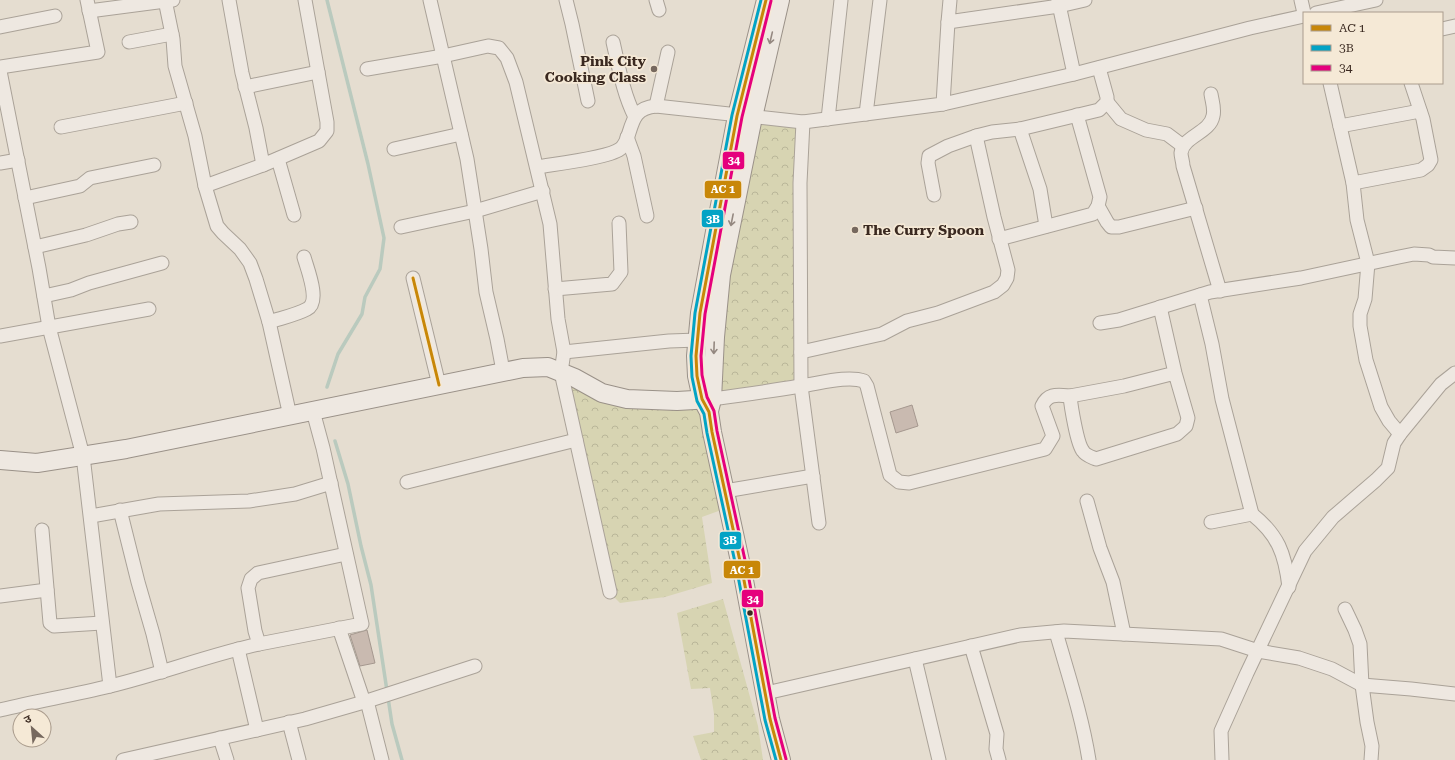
<svg xmlns="http://www.w3.org/2000/svg" width="1455" height="760" font-family="'Roboto Serif','Noto Sans Devanagari',serif">
  <style>
    .park { fill: url(#park-crowns) }
    .lines { fill: none; stroke-linecap: round; stroke-linejoin: round }
    .stream { stroke: #bacabe; stroke-width: 3.5 }
    .building { fill: #c9bab0; stroke: #a5988f }
    .street-casing { stroke: #aaa298; stroke-width: 15 }
    .secondary-casing { stroke: #9a9188; stroke-width: 20 }
    .street { stroke: #eee8e1; stroke-width: 13 }
    .secondary { stroke: #eee8e1; stroke-width: 18 }
    .bus-1-casing { stroke: #f5e9d6; stroke-width: 6 }
    .bus-2-casing { stroke: #f5e9d6; stroke-width: 6 }
    .bus-3-casing { stroke: #f5e9d6; stroke-width: 6 }
    .bus-1 { stroke: #c88708; stroke-width: 3 }
    .bus-2 { stroke: #03a3c5; stroke-width: 3 }
    .bus-3 { stroke: #e5007d; stroke-width: 3 }
    .oneway { stroke: #948880 }
    .poi-dot { fill: #76685e; stroke: #f5e9d6; stroke-width: 1.5 }
    .bus-dot { fill: #3a2920; stroke: #f5e9d6; stroke-width: 1.5 }
    .labels { text-anchor: middle; dominant-baseline: central; stroke-width: 3.5; stroke-linejoin: round; paint-order: stroke }
    .poi-label { font-size: 14px; font-weight: bold; fill: #3a2920; stroke: #f5e9d6; text-anchor: end }
    .line-badge { stroke: #f5e9d6; stroke-width: 1.5 }
    .badge-label { font-size: 11px; text-anchor: middle; font-weight: bold; fill: #fff }
  </style>
  <defs>
    <pattern id="park-crowns" width="20" height="18" patternUnits="userSpaceOnUse"><rect width="20" height="18" fill="#d7d4b2"/><path d="M2 6a3 3 0 1 1 6 0M12 15a3 3 0 1 1 6 0" fill="none" stroke="#b9b699"/></pattern>
  </defs>
  <rect width="100%" height="100%" fill="#e5ddd0"/>
  <g class="park">
    <polygon points="756,120 798,125 798,383 720,394 718,339"/>
    <polygon points="567,380 703,406 724,509 702,517 712,583 665,597 620,603 612,595"/>
    <polygon points="723,599 758,726 763,760 701,760 693,736 714,732 714,714 710,688 691,689 677,613"/>
  </g>
  <g class="lines">
    <g class="stream">
      <polyline points="327,0 368,164 384,238 380,269 365,297 362,314 338,354 327,387"/>
      <polyline points="335,441 348,484 361,546 371,585 392,724 402,760"/>
    </g>
  </g>
  <g class="building">
    <polygon points="912,405 918,426 896,433 890,412"/>
    <polygon points="367,630 375,663 360,666 350,635"/>
  </g>
  <g class="lines">
    <defs>
      <g id="street">
        <polyline points="165,0 173,39 175,66 195,136 205,186 263,165"/>
        <polyline points="229,0 242,73 256,128 263,165 319,141 327,131 327,122 305,0"/>
        <polyline points="430,0 467,159 481,249 486,292 497,339 503,371"/>
        <polyline points="566,0 572,24 588,101"/>
        <polyline points="656,0 659,10"/>
        <polyline points="950,0 948,22 1059,6 1085,0"/>
        <polyline points="1058,0 1074,74"/>
        <polyline points="1301,0 1304,13"/>
        <polyline points="89,11 173,0"/>
        <polyline points="1316,13 1376,0"/>
        <polyline points="0,27 55,16"/>
        <polyline points="1442,29 1455,26"/>
        <polyline points="129,42 172,34"/>
        <path d="M613 42C619 68 623 93 635 117"/>
        <polyline points="0,67 98,52 87,0"/>
        <polyline points="367,69 443,56 488,46 499,48 507,58 516,82 550,224 558,319 564,352 561,372 610,592"/>
        <polyline points="0,71 39,268 49,327 83,456 110,686"/>
        <polyline points="1330,83 1353,183 1357,220 1368,263 1365,299 1360,314 1360,326 1366,360 1381,407 1389,421 1400,434"/>
        <polyline points="245,87 318,72"/>
        <path d="M1211 94C1212 101 1215 109 1213 116 1210 133 1183 136 1181 153 1181 157 1183 162 1183 166L1220 291"/>
        <polyline points="1107,102 1121,119 1146,130 1167,134 1183,146"/>
        <polyline points="943,104 1074,74 1250,28 1304,16"/>
        <polyline points="656,106 668,52"/>
        <polyline points="866,114 880,0"/>
        <polyline points="828,119 841,0"/>
        <polyline points="803,122 800,183 801,386 819,523"/>
        <polyline points="1340,126 1420,111"/>
        <polyline points="61,127 186,103"/>
        <polyline points="1020,129 1040,189 1046,226"/>
        <polyline points="627,137 634,156 647,216"/>
        <polyline points="394,149 461,134"/>
        <polyline points="278,159 294,215"/>
        <polyline points="0,163 18,160"/>
        <path d="M537 167C554 164 608 158 620 149 623 147 625 143 627 139 633 121 634 108 656 106L803 122 943 104 948 22"/>
        <polyline points="1353,183 1421,170 1428,165 1431,160 1423,119 1411,83"/>
        <polyline points="205,186 217,226 223,233 240,249 250,263 256,279 269,322 290,416"/>
        <polyline points="934,195 928,163 929,156 948,146 976,136"/>
        <polyline points="25,198 80,186 90,178 154,165"/>
        <polyline points="1098,206 1107,222 1111,227 1119,227 1196,208"/>
        <polyline points="401,227 475,211 543,191"/>
        <polyline points="999,239 1093,214 1098,206 1100,197 1077,115"/>
        <polyline points="35,247 86,235 118,224 131,222"/>
        <polyline points="413,278 439,385"/>
        <polyline points="555,289 612,284 621,272 619,223"/>
        <path d="M1200 295 1212 344 1222 399 1252 514C1278 535 1285 553 1289 587"/>
        <polyline points="44,296 71,290 89,283 162,263"/>
        <path d="M1160 307 1175 373 1188 418 1186 426 1177 434 1096 459C1092 457 1086 456 1083 451 1077 444 1071 406 1070 396L1124 386 1175 373"/>
        <path d="M269 322C281 318 296 315 307 309 321 302 307 268 304 257"/>
        <polyline points="1100,323 1119,320 1210,292 1301,278 1399,257 1414,254 1429,255 1433,257 1455,258"/>
        <polyline points="0,336 149,309"/>
        <polyline points="564,352 669,341 698,340"/>
        <polyline points="801,352 882,334 907,321 938,313 994,292 1003,285 1007,278 1008,270 994,217 976,136 992,132 1020,129 1099,110 1107,102 1107,97 1099,68"/>
        <path d="M712 399C742 395 771 391 800 386 818 384 847 375 864 381L867 386 890 475 899 482 909 483 1045 449 1053 436 1042 406C1048 393 1057 395 1070 396"/>
        <polyline points="407,482 576,440"/>
        <polyline points="725,491 813,476"/>
        <polyline points="1087,501 1100,548 1113,582 1124,634"/>
        <polyline points="120,510 138,582 153,634 162,672"/>
        <polyline points="91,516 159,504 249,501 295,494 331,483"/>
        <polyline points="1211,522 1252,514"/>
        <polyline points="42,530 50,623 54,626 102,623"/>
        <polyline points="0,596 47,590"/>
        <polyline points="1345,609 1355,630 1360,644 1362,685 1367,722 1372,746 1371,760"/>
        <polyline points="339,628 364,702"/>
        <path d="M1056 632C1068 674 1082 716 1089 760"/>
        <polyline points="259,644 362,624 323,448 313,411"/>
        <polyline points="971,646 997,734 996,749 999,760"/>
        <polyline points="238,649 257,730"/>
        <polyline points="915,659 939,760"/>
        <polyline points="766,693 1020,635 1064,631 1221,639 1258,651 1299,658 1332,669 1362,685 1411,689 1455,694"/>
        <polyline points="367,701 382,760"/>
        <path d="M0 710C37 701 74 695 110 686 160 674 209 655 259 644L255 631 248 588 251 579 258 573 346 554"/>
        <polyline points="289,722 299,760"/>
        <polyline points="220,738 227,760"/>
        <polyline points="123,760 305,719 364,702 475,666"/>
        <polyline points="1222,760 1221,731 1247,673 1305,551 1333,517 1376,480 1388,468 1394,443 1400,434 1441,384 1455,373"/>
      </g>
      <g id="secondary">
        <polyline points="766,0 737,116 714,237 700,313 696,356 697,376 702,399 709,412 712,432 743,575 770,719 781,760"/>
        <polyline points="709,411 712,399 715,337 721,275 753,117 780,0"/>
        <polyline points="0,460 37,463 126,449 523,368 548,367 575,378 602,393 627,399 677,401 712,399"/>
      </g>
    </defs>
    <use href="#street" class="street-casing"/>
    <use href="#secondary" class="secondary-casing"/>
    <use href="#street" class="street"/>
    <use href="#secondary" class="secondary"/>
    <defs>
      <g id="bus-1">
        <polyline points="766,0 737,116 700,313 696,356 697,376 702,399 709,412 712,432 743,575 770,719 781,760"/>
        <polyline points="413,278 439,385"/>
      </g>
      <polyline id="bus-2" points="761,0 732,115 695,313 691,356 692,377 697,401 704,414 707,433 738,576 765,720 776,760"/>
      <polyline id="bus-3" points="771,1 742,117 705,314 701,356 702,375 707,397 714,411 717,431 748,574 775,718 786,759"/>
    </defs>
    <use href="#bus-1" class="bus-1-casing"/>
    <use href="#bus-2" class="bus-2-casing"/>
    <use href="#bus-3" class="bus-3-casing"/>
    <use href="#bus-1" class="bus-1"/>
    <use href="#bus-2" class="bus-2"/>
    <use href="#bus-3" class="bus-3"/>
  </g>
  <defs><path id="oneway-shaft" d="M-6 0H5M1.5-3L5.5 0L1.5 3" fill="none" stroke-width="1.6" stroke-linecap="round" stroke-linejoin="round"/></defs>
  <g class="oneway">
    <use href="#oneway-shaft" transform="translate(771 38) rotate(103)"/>
    <use href="#oneway-shaft" transform="translate(732 220) rotate(101)"/>
    <use href="#oneway-shaft" transform="translate(714 348) rotate(92)"/>
  </g>
  <g class="poi-dot">
    <circle cx="654" cy="69" r="4"/>
    <circle cx="855" cy="230" r="4"/>
  </g>
  <circle class="bus-dot" cx="750" cy="613" r="3.5"/>
  <g class="labels">
    <g class="poi-label">
      <text x="646" y="61">Pink City<tspan x="646" dy="16">Cooking Class</tspan></text>
      <text x="863" y="230" text-anchor="start">The Curry Spoon</text>
    </g>
  </g>
  <g class="line-badge">
    <rect x="722" y="151" width="23" height="19" rx="4" fill="#e5007d"/>
    <rect x="704" y="180" width="38" height="19" rx="4" fill="#c88708"/>
    <rect x="701" y="209" width="23" height="19" rx="4" fill="#03a3c5"/>
    <rect x="719" y="531" width="23" height="19" rx="4" fill="#03a3c5"/>
    <rect x="723" y="560" width="38" height="19" rx="4" fill="#c88708"/>
    <rect x="741" y="589" width="23" height="19" rx="4" fill="#e5007d"/>
  </g>
  <g class="badge-label">
    <text x="734" y="164">34</text>
    <text x="723" y="193">AC 1</text>
    <text x="713" y="223">3B</text>
    <text x="730" y="544">3B</text>
    <text x="742" y="574">AC 1</text>
    <text x="753" y="603">34</text>
  </g>
  <rect x="1303" y="12" width="140" height="72" fill="#f5e9d6" stroke="#aa9c8d"/>
  <rect x="1311" y="25" width="20" height="6" fill="#c88708" stroke="#aa9c8d"/>
  <text x="1339" y="32" font-size="12" fill="#3a2920">AC 1</text>
  <rect x="1311" y="45" width="20" height="6" fill="#03a3c5" stroke="#aa9c8d"/>
  <text x="1339" y="52" font-size="12" fill="#3a2920">3B</text>
  <rect x="1311" y="65" width="20" height="6" fill="#e5007d" stroke="#aa9c8d"/>
  <text x="1339" y="72" font-size="12" fill="#3a2920">34</text>
  <g transform="translate(32 728) rotate(333)"><circle r="19" fill="#f5e9d6" stroke="#aa9c8d"/>
  <path d="M0-3L7 15L0 10L-7 15Z" fill="#76685e"/>
  <text y="-6" font-size="11" font-weight="bold" text-anchor="middle" fill="#3a2920">उ</text>
  </g>
</svg>
